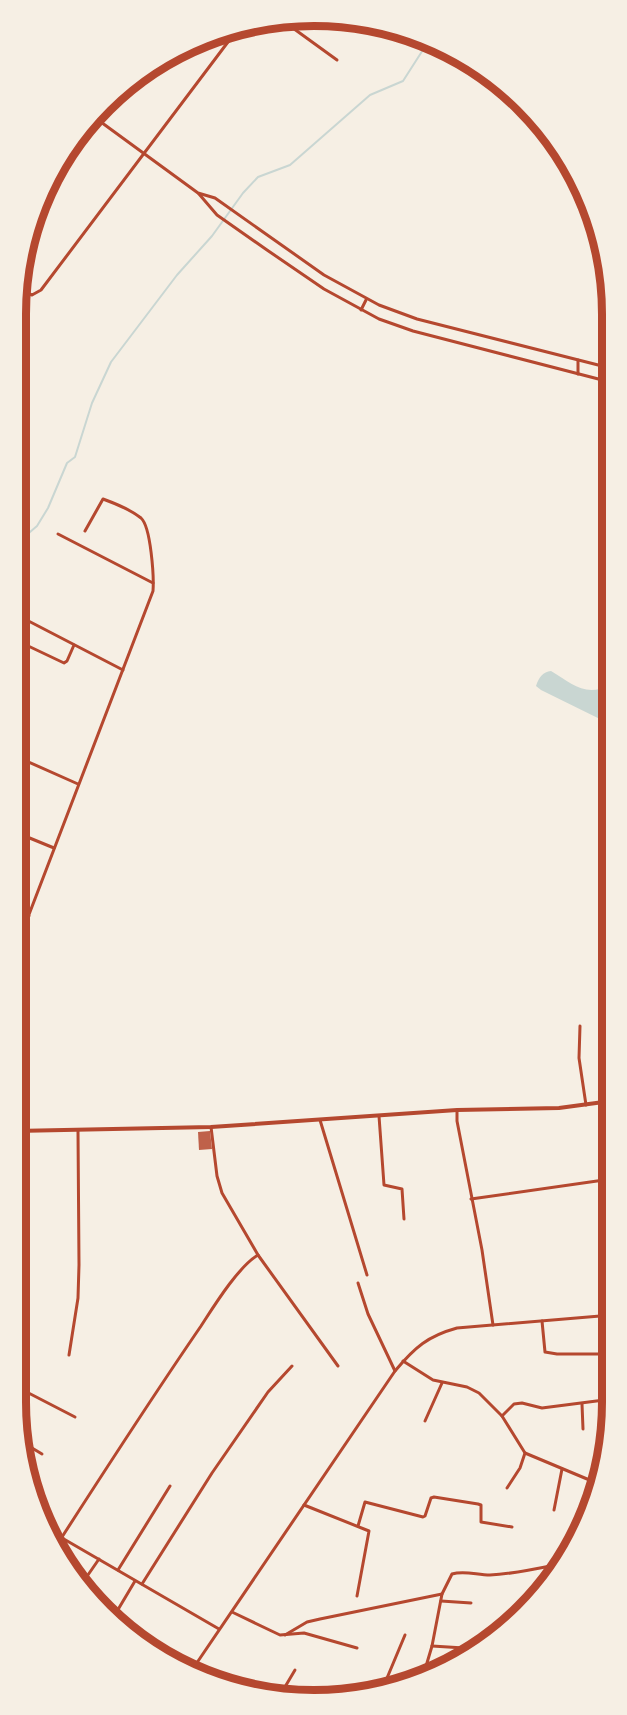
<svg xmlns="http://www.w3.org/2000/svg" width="627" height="1715" font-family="'Space Grotesk',sans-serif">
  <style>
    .water { fill: #c9d6d2 }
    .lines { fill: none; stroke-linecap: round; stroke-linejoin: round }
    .stream { stroke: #c9d6d2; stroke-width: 2 }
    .building { fill: #bf614a }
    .minor { stroke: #b5482f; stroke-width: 3 }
    .tertiary { stroke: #b5482f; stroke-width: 4 }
    .rim { fill: none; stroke: #b5482f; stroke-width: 8 }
  </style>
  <rect width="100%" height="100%" fill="#f6efe4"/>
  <path class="water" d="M551 671C571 683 587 699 610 684V724L541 690 536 686C539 677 543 672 551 671Z"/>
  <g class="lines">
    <polyline class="stream" points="15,553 23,538 37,526 48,508 67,463 75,457 92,403 111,362 177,275 212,236 243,193 258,177 290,165 370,95 403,81 428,42"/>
  </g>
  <polygon class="building" points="210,1131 212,1149 199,1150 198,1132"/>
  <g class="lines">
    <g class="minor">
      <polyline points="279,18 337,60"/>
      <polyline points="94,117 198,193 215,198 324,275 379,305 417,319 610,368"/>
      <polyline points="199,194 217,215 267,250 324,289 379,319 413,331 610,382"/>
      <polyline points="18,289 32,295 41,290 237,30"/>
      <polyline points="361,310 366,300"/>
      <polyline points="578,374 578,360"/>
      <polyline points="58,534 153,583"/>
      <polyline points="15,614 123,670"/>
      <polyline points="24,644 64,663 67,661 74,645"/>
      <polyline points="15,756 78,784"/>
      <polyline points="15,832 54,848"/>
      <polyline points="15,910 29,916"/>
      <path d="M15 951 153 591C154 577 151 527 141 518 131 510 114 503 103 499L85 531"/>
      <polyline points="580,1026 579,1058 586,1105"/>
      <polyline points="457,1111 457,1121 482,1250 493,1325"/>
      <polyline points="379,1116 384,1185 402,1189 404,1219"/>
      <polyline points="320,1120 367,1275"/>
      <polyline points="211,1127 217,1176 222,1193 258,1255 338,1366"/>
      <polyline points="471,1199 611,1179"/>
      <polyline points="358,1283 368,1314 395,1371"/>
      <polyline points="542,1321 545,1352 557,1354 612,1354"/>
      <polyline points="69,1355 78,1298 79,1265 78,1131"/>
      <polyline points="403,1361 433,1380 467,1387 479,1393 502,1416 525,1453 599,1484"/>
      <polyline points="15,1386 75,1417"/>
      <polyline points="582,1404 583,1429"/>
      <polyline points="502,1416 514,1404 522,1403 542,1408 612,1399"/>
      <polyline points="425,1421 442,1383"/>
      <polyline points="22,1442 42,1454"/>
      <polyline points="507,1488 520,1468 525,1453"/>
      <polyline points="304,1505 369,1531 357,1596"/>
      <polyline points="554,1510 562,1469"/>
      <polyline points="358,1526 365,1502 423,1517 425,1516 431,1498 434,1497 478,1504 481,1505 481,1522 512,1527"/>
      <polyline points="50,1531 219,1629"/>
      <path d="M62 1537C107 1467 153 1396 201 1326 214 1306 238 1267 258 1255"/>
      <polyline points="118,1570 170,1486"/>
      <polyline points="142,1584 212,1473 268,1392 292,1366"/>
      <polyline points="81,1585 99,1559"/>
      <polyline points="441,1601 471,1603"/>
      <polyline points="232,1612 280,1635 304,1633 357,1648"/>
      <polyline points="113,1618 135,1581"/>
      <polyline points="285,1635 307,1622 320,1619 442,1594"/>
      <polyline points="432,1646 480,1649"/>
      <path d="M192 1670 395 1371C415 1347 428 1336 457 1328L612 1315"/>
      <path d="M424 1673 432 1646 442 1594 452 1574C464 1570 477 1575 490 1575 514 1574 536 1569 560 1564"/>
      <polyline points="382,1690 405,1635"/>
      <polyline points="279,1697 295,1670"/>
    </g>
    <polyline class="tertiary" points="15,1131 211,1127 457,1110 559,1108 611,1101"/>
  </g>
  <path d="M0 0H627V1715H0ZM314 26H314A288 288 0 0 1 602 314V1402A288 288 0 0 1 314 1690H314A288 288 0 0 1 26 1402V314A288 288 0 0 1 314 26Z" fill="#f6efe4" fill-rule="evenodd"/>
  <path class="rim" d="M314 26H314A288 288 0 0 1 602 314V1402A288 288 0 0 1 314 1690H314A288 288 0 0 1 26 1402V314A288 288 0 0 1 314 26Z"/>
</svg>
